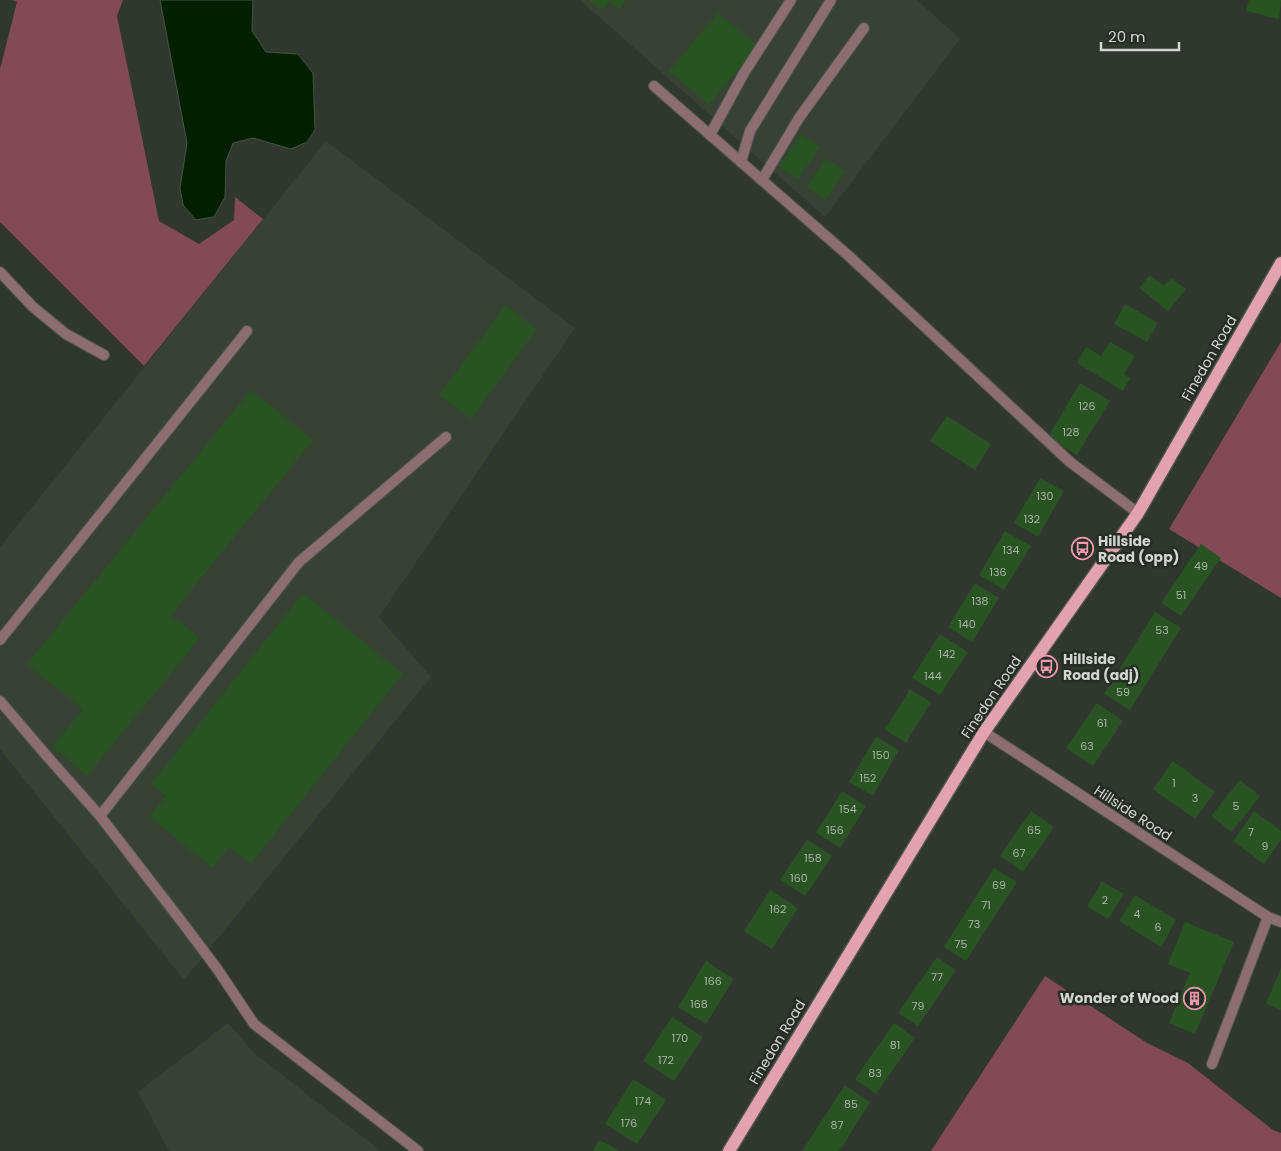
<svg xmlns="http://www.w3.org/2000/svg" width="1281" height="1151" font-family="Poppins,sans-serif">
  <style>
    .built { fill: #374235 }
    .green { fill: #814a56 }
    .water { fill: #022000; stroke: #40573f }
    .building { fill: #295322 }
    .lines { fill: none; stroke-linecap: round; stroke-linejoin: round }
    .lane-casing { stroke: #4d544c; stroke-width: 12 }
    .street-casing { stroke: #4d544c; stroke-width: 12 }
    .primary-casing { stroke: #4d544c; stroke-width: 15 }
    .lane { stroke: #8c6d72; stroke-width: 10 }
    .street { stroke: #8c6d72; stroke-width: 10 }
    .primary { stroke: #e2a3ae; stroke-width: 12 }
    .labels { text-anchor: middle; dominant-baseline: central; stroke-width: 5; stroke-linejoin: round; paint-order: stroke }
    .number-label { font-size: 11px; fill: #a8b5a5 }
    .street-label { font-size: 14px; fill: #d2d6d1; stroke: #262d25 }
    .poi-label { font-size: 14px; font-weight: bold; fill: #d2d6d1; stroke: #262d25; text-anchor: start }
  </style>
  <rect width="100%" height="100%" fill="#30372f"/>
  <g class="built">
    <polygon points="580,0 917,0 960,39 825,217"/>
    <polygon points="326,141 575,328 379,617 431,677 184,980 0,749 0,547"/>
    <polygon points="228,1023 256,1055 381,1151 169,1151 138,1092"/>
  </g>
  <g class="green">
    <polygon points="12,0 123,0 117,16 159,221 199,244 234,220 235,197 263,219 144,366 0,222 0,69 17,2"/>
    <polygon points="1281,342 1281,598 1169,529"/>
    <polygon points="1045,976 1147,1043 1188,1063 1273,1130 1281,1133 1281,1151 931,1151"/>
  </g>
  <polygon class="water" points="160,0 253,0 252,31 266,52 298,54 313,73 315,130 307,142 291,149 253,138 233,143 226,161 225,197 214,217 196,220 183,205 180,188 187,143"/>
  <g class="building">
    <polygon points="588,0 626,0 620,9 609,2 603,10"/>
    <polygon points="1249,0 1281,0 1279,19 1246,11"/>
    <polygon points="718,13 758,46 709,105 669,71"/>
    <polygon points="801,134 820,147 798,179 779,166"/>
    <polygon points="826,158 845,171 826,200 807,187"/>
    <polygon points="1150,275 1164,286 1171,278 1186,289 1168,311 1139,288"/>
    <polygon points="1125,304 1158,323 1147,342 1114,324"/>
    <polygon points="506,305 537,329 471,419 439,395"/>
    <polygon points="1110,342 1135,356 1124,374 1130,378 1123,391 1077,363 1086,347 1101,356"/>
    <polygon points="1080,383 1110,401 1077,455 1048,437"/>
    <polygon points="251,390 313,440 171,615 200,638 87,776 52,747 83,709 27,664"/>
    <polygon points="947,416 991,444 975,470 930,441"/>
    <polygon points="1040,478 1064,491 1038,537 1014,523"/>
    <polygon points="1005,531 1031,546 1004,590 979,575"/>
    <polygon points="1201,544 1221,558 1181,616 1161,603"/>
    <polygon points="975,583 999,598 972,642 948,627"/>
    <polygon points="303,593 403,674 251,864 229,847 213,868 149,817 166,796 151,784"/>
    <polygon points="1155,612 1181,628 1130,710 1104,694"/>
    <polygon points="940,634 968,652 940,695 912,678"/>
    <polygon points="910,689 931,702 906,743 885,730"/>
    <polygon points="1097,703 1123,721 1093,766 1066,748"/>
    <polygon points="876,737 899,750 873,796 849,782"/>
    <polygon points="1173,761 1215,792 1195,819 1153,789"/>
    <polygon points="1240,780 1260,796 1232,832 1211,816"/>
    <polygon points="842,791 866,806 840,848 816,833"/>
    <polygon points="1031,811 1054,827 1023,872 1000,856"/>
    <polygon points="1254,811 1281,831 1281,840 1264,864 1233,841"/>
    <polygon points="807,839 832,856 805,896 780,880"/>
    <polygon points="994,868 1017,882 966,961 944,947"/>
    <polygon points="1102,881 1124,894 1108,919 1087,906"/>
    <polygon points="770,890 798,908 772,949 744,931"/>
    <polygon points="1135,895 1176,920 1161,947 1119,921"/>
    <polygon points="1185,922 1234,942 1195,1034 1169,1023 1190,973 1168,964"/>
    <polygon points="937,957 956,970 918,1026 898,1013"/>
    <polygon points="706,961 734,979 706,1024 678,1007"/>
    <polygon points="1281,968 1281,1010 1266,1004"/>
    <polygon points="672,1017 703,1037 674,1081 643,1061"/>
    <polygon points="894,1023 915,1038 876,1094 855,1079"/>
    <polygon points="633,1079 666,1100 637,1144 605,1124"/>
    <polygon points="845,1085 870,1102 844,1144 839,1151 802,1151"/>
    <polygon points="599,1140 620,1151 593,1151"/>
  </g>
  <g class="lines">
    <defs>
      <g id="lane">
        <polyline points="654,86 850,257 1070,462 1138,513"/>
        <polyline points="710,135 744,73 791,0"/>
        <polyline points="741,162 750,131 831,0"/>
        <polyline points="762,180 799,118 864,28"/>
        <polyline points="0,640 247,331"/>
        <polyline points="0,701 46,755"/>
        <polyline points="100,816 299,562 446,437"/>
      </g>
      <g id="street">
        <polyline points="0,272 33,307 66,334 104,355"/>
        <polyline points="984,732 1268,917 1281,922"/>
        <polyline points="46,755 100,816 182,922 218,970 254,1024 418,1151"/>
        <polyline points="1212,1064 1268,917"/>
      </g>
      <polyline id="primary" points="729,1151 984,732 1138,513 1281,263"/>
    </defs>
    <use href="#lane" class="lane-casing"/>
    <use href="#street" class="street-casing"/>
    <use href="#primary" class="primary-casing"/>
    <use href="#lane" class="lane"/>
    <use href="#street" class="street"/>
    <use href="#primary" class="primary"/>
  </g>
  <defs>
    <symbol id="bus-ring" viewBox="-11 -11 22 22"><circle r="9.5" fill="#262d25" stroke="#f39aab" stroke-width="1.5"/><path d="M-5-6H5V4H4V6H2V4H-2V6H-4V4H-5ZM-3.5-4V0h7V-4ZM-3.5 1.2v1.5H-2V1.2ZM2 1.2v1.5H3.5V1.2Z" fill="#f39aab"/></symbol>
    <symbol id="building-ring" viewBox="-11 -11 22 22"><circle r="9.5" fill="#262d25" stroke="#f39aab" stroke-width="1.5"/><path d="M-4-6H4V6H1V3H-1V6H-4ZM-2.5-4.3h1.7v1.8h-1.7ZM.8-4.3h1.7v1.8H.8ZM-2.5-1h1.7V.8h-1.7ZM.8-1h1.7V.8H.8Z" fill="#f39aab"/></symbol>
  </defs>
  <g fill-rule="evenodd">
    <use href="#bus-ring" x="1070" y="536" width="25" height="25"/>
    <use href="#bus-ring" x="1034" y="654" width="25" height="25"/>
    <use href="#building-ring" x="1182" y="986" width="25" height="25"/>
  </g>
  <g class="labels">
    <g class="number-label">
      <text x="1087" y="406">126</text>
      <text x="1071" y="432">128</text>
      <text x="1045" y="496">130</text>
      <text x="1032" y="519">132</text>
      <text x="1011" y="550">134</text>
      <text x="1201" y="566">49</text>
      <text x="998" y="572">136</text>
      <text x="1181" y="595">51</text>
      <text x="980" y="601">138</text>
      <text x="967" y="624">140</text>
      <text x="1162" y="630">53</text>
      <text x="947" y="654">142</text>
      <text x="933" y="676">144</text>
      <text x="1123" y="692">59</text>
      <text x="1102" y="723">61</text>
      <text x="1087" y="746">63</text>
      <text x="881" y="755">150</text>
      <text x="868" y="778">152</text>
      <text x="1174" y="783">1</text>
      <text x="1195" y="798">3</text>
      <text x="1236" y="806">5</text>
      <text x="848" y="809">154</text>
      <text x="835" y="830">156</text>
      <text x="1034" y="830">65</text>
      <text x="1251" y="832">7</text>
      <text x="1265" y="846">9</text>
      <text x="1019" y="853">67</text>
      <text x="813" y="858">158</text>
      <text x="799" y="878">160</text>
      <text x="999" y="885">69</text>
      <text x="1105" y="900">2</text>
      <text x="986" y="905">71</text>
      <text x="778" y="909">162</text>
      <text x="1137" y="914">4</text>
      <text x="974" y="924">73</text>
      <text x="1158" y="927">6</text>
      <text x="961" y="944">75</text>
      <text x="937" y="977">77</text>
      <text x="713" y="981">166</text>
      <text x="699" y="1004">168</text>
      <text x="918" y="1006">79</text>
      <text x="680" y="1038">170</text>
      <text x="895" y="1045">81</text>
      <text x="666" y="1060">172</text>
      <text x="875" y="1073">83</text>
      <text x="643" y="1101">174</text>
      <text x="851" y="1104">85</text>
      <text x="629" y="1123">176</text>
      <text x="837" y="1125">87</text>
    </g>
    <g class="street-label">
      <text transform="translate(1209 358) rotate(-60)">Finedon Road</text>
      <text transform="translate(991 697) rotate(-56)">Finedon Road</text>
      <text transform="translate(1133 813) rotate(33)">Hillside Road</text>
      <text transform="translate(777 1042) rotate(-59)">Finedon Road</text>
    </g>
    <g class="poi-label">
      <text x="1098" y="541">Hillside<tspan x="1098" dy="16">Road (opp)</tspan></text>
      <text x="1063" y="659">Hillside<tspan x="1063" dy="16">Road (adj)</tspan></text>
      <text x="1179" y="998" text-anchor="end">Wonder of Wood</text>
    </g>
  </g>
  <path d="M1101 42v8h78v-8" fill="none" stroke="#d2d6d1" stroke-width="2.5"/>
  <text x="1108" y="42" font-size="15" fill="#d2d6d1" stroke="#262d25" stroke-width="4" paint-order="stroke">20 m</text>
</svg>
